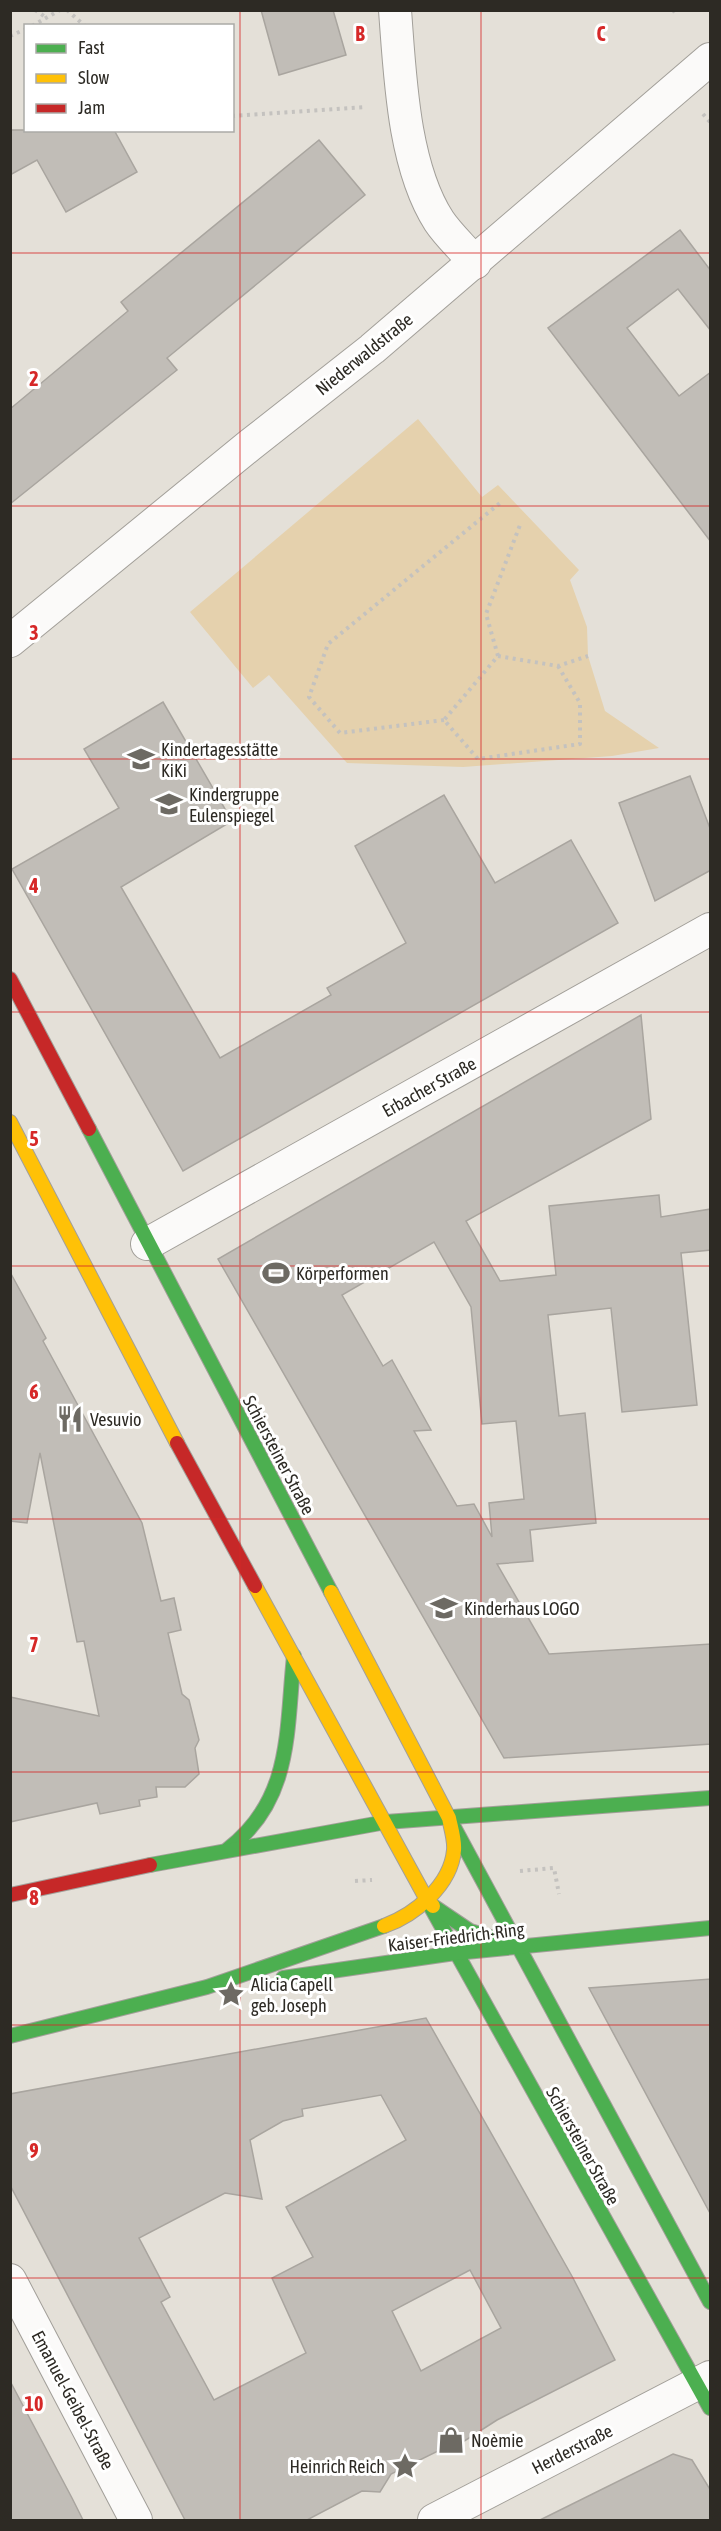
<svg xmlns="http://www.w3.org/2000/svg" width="721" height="2531" font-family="'Asap Condensed',sans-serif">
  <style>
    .green { fill: #e5d1ad }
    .building { fill: #c1bdb7; stroke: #a9a59f; stroke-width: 1.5; fill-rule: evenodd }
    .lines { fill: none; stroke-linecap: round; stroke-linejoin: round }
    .street-casing { stroke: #a29f99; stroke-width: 34 }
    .fast-casing { stroke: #a29f99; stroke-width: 16 }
    .slow-casing { stroke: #a29f99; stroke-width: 16 }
    .jam-casing { stroke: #a29f99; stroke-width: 16 }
    .path { stroke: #c4c2bf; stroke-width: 4; stroke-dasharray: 3 4.5; stroke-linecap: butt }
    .street { stroke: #fbfaf9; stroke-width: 32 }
    .fast { stroke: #4caf50; stroke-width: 14 }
    .slow { stroke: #ffc107; stroke-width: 14 }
    .jam { stroke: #c62828; stroke-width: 14 }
    .grid { fill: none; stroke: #d62828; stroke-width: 1.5; stroke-opacity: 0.55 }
    .labels { text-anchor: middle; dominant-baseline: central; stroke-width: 6; stroke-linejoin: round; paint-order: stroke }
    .street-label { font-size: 18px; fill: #2d2a24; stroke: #fff }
    .poi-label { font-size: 18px; fill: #2d2a24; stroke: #fff; text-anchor: start }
    .grid-label { font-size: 20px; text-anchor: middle; font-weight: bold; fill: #d62828; stroke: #fff; stroke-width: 6; stroke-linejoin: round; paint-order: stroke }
  </style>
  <rect width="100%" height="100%" fill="#e4e0d8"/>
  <polygon class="green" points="418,419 482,497 498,485 579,570 570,580 587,627 588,656 605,711 659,748 612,756 463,767 347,763 269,675 253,688 190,612"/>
  <g class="building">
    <polygon points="261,10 333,10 346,55 279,75"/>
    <polygon points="10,130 114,130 137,172 66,212 37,160 10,175"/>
    <polygon points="319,140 365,195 167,358 177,370 10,504 10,409 128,311 121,302"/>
    <polygon points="680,230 711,271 711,331 678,289 627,328 679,396 711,372 711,542 548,328"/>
    <polygon points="163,702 232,821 121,887 220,1058 331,995 327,988 406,943 355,846 444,795 495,883 571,840 618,923 183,1171 12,869 119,808 84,749"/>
    <polygon points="690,776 711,831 711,870 655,901 619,803"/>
    <path d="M641 1015 651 1119 466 1221 500 1281 556 1275 549 1206 659 1195 661 1217 711 1209V1250L681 1253 697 1405 622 1412 611 1308 548 1315 559 1416 585 1413 596 1523 530 1530 533 1561 497 1564 549 1654 711 1644V1744L504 1758 218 1259ZM434 1242 471 1307 482 1424 516 1421 524 1499 489 1503 492 1537 474 1504 457 1506 414 1431 431 1430 392 1360 383 1366 342 1295Z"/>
    <polygon points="10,1272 46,1338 43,1341 142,1523 161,1601 174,1598 181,1630 168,1633 182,1694 189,1700 199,1740 195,1748 199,1774 185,1787 156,1787 157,1797 139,1800 140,1806 100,1814 97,1803 10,1822 10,1697 99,1716 84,1641 77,1642 40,1453 27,1523 10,1521"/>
    <polygon points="711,1979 711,2215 589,1988"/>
    <path d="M426 2018 573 2278 615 2360 497 2420 452 2449 444 2448 391 2474 380 2492 362 2491 307 2520H185L10 2185V2094ZM381 2095 406 2140 286 2207 313 2257 272 2278 306 2353 214 2400 161 2302 170 2297 139 2238 225 2193 262 2199 250 2140 283 2121 303 2116 302 2109ZM470 2270 501 2328 421 2371 392 2311Z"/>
    <polygon points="10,2381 72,2498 83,2520 10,2520"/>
    <polygon points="673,2454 692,2460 711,2491 711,2520 540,2520"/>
  </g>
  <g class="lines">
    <defs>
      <g id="street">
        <path d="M395 10C400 75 403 165 439 221 449 236 464 249 475 263"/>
        <polyline points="10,641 250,445 372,349 710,59"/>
        <polyline points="147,1244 710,929"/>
        <polyline points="10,2280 136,2520"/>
        <polyline points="434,2520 710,2377"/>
      </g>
      <g id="fast">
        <polyline points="89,1129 331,1592"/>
        <polyline points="449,1818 710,2302"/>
        <path d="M228 1849C293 1799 286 1730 294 1656"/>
        <polyline points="150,1865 386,1822 710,1798"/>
        <polyline points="427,1900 710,2408"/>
        <polyline points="433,1906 470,1931 520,1946"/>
        <polyline points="283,1978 455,1953 710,1928"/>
        <polyline points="10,2036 207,1987 384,1926"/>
      </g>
      <g id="slow">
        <polyline points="10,1122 177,1443"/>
        <polyline points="255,1586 427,1900 433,1906"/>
        <path d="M331 1592 449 1818C451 1828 455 1840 454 1850 451 1885 415 1915 384 1926"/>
      </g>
      <g id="jam">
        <polyline points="10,979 89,1129"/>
        <polyline points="177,1443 255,1586"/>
        <polyline points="10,1895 150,1865"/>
      </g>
    </defs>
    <use href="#street" class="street-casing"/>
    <use href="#fast" class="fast-casing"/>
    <use href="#slow" class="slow-casing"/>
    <use href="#jam" class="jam-casing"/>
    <g class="path">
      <polyline points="35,10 47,18"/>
      <polyline points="67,10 85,26"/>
      <polyline points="673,10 676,14"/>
      <polyline points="32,26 60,10"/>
      <polyline points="10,36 26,29"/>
      <polyline points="703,114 710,122"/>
      <polyline points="232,116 366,107"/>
      <polyline points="498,656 486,614 520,525"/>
      <polyline points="558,666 580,703 580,744 478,759 444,720 498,656 558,666 588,656"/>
      <polyline points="444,720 340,733 309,697 328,644 500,503"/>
      <polyline points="520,1871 554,1868 559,1894"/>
      <polyline points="355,1881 372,1880"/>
    </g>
    <use href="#street" class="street"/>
    <use href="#fast" class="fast"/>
    <use href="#slow" class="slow"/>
    <use href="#jam" class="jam"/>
  </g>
  <path class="grid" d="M240 10V2520M481 10V2520M10 253H710M10 506H710M10 759H710M10 1012H710M10 1266H710M10 1519H710M10 1772H710M10 2025H710M10 2278H710"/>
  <defs>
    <symbol id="school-bare" viewBox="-9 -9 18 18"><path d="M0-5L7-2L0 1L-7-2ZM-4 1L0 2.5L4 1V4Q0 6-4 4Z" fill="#6d6a63" stroke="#fff" stroke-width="2.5" paint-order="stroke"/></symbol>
    <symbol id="stadium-bare" viewBox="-9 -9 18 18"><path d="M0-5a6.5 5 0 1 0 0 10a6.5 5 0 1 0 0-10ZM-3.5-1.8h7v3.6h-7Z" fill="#6d6a63" stroke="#fff" stroke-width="2.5" paint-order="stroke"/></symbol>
    <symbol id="restaurant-bare" viewBox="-9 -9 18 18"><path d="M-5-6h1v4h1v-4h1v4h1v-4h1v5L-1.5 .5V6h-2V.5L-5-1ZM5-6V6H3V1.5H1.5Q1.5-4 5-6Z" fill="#6d6a63" stroke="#fff" stroke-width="2.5" paint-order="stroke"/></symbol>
    <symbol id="sight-bare" viewBox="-9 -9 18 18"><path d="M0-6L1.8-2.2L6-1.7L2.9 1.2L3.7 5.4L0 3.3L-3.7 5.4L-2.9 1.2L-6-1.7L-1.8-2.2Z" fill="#6d6a63" stroke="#fff" stroke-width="2.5" paint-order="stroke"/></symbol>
    <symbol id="shop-bare" viewBox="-9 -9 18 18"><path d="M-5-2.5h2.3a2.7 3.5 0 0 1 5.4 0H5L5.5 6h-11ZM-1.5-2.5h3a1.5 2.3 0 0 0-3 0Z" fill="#6d6a63" stroke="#fff" stroke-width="2.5" paint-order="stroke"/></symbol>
  </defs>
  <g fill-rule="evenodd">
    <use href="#school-bare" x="122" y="740" width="38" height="38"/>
    <use href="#school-bare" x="150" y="785" width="38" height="38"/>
    <use href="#stadium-bare" x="257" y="1254" width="38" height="38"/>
    <use href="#restaurant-bare" x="51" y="1400" width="38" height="38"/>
    <use href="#school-bare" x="425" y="1589" width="38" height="38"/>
    <use href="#sight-bare" x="212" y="1975" width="38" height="38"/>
    <use href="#shop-bare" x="432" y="2421" width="38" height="38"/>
    <use href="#sight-bare" x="386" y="2447" width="38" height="38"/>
  </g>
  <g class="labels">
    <g class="street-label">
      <text transform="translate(364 354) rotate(-39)">Niederwaldstraße</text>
      <text transform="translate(429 1087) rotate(-29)">Erbacher Straße</text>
      <text transform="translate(279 1455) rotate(62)">Schiersteiner Straße</text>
      <text transform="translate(456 1937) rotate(-7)">Kaiser-Friedrich-Ring</text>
      <text transform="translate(583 2146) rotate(61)">Schiersteiner Straße</text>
      <text transform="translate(73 2400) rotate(62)">Emanuel-Geibel-Straße</text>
      <text transform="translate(572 2449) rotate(-27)">Herderstraße</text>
    </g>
    <g class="poi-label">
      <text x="161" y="749">Kindertagesstätte<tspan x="161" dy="21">KiKi</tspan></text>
      <text x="189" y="794">Kindergruppe<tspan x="189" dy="21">Eulenspiegel</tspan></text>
      <text x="296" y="1273">Körperformen</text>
      <text x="90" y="1419">Vesuvio</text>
      <text x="464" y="1608">Kinderhaus LOGO</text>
      <text x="251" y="1984">Alicia Capell<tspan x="251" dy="21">geb. Joseph</tspan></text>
      <text x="471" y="2440">Noèmie</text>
      <text x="385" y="2466" text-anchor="end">Heinrich Reich</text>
    </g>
  </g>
  <g class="grid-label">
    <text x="360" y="41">B</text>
    <text x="601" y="41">C</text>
    <text x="34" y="386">2</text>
    <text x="34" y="640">3</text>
    <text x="34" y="893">4</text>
    <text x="34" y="1146">5</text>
    <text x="34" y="1399">6</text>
    <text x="34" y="1652">7</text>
    <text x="34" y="1905">8</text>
    <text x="34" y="2158">9</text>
    <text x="34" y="2411">10</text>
  </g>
  <rect width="721" height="2531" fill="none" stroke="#2d2a24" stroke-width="24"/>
  <rect x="24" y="24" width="210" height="108" fill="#ffffff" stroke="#abaaa7" stroke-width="1.5"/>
  <rect x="36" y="44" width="30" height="9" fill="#4caf50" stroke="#abaaa7" stroke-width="1.5"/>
  <text x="78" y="54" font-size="18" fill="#2d2a24">Fast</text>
  <rect x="36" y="74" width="30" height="9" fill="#ffc107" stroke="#abaaa7" stroke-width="1.5"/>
  <text x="78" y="84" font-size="18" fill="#2d2a24">Slow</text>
  <rect x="36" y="104" width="30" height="9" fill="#c62828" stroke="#abaaa7" stroke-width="1.5"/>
  <text x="78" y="114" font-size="18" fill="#2d2a24">Jam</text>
</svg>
